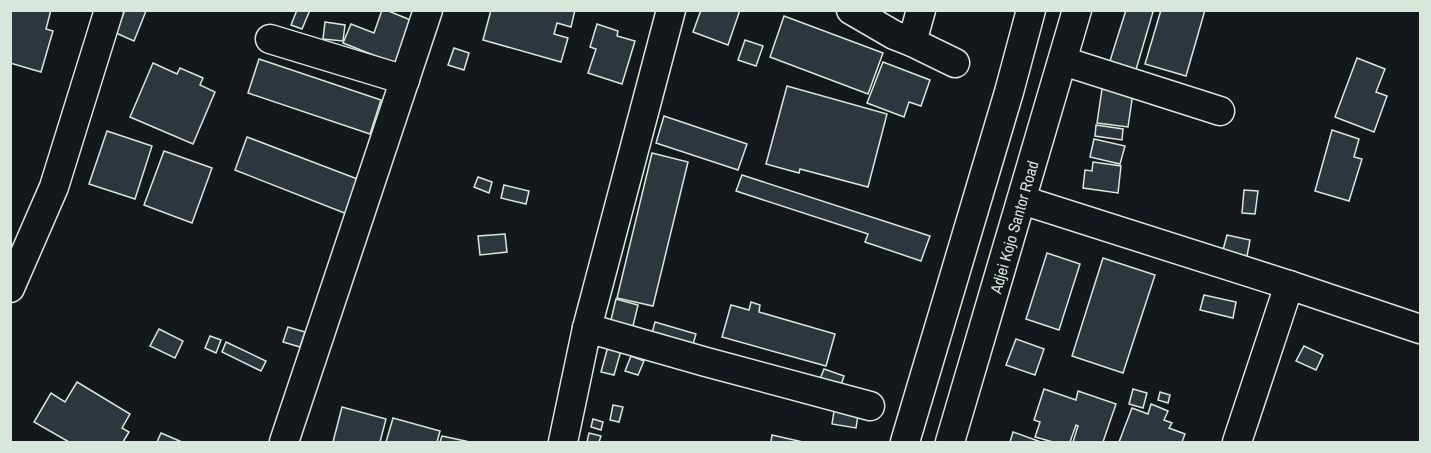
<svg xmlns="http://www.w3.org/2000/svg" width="1431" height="453" font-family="'Archivo Narrow',sans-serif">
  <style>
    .building { fill: #2c363c; stroke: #d8e6dc; stroke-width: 1.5 }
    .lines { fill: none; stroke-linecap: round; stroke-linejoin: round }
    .minor-casing { stroke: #d8e6dc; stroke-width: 31 }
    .minor { stroke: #14181c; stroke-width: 28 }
    .labels { text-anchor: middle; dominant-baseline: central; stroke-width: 4.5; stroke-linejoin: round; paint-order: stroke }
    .street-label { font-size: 16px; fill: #d8e6dc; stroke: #14181c }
  </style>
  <rect width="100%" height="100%" fill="#14181c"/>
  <g class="building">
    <polygon points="10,10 51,10 46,29 53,31 41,72 10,63"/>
    <polygon points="125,10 146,11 134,41 116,33"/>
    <polygon points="297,10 310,10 302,29 291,25"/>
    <polygon points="382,10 386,10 413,21 396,64 343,43 351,24 374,33"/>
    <polygon points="491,10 575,10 571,27 557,23 554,34 568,38 561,62 483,40"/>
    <polygon points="701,10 740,10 728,45 693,32"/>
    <polygon points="1126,10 1149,10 1153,12 1135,73 1109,64"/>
    <polygon points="1161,10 1205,10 1186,76 1145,64"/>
    <polygon points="784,16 883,53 868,94 770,57"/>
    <polygon points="325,22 345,25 343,41 323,39"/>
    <polygon points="597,24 618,31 617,36 635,41 622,84 588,73 596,49 590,47"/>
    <polygon points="745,40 763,46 756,66 738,60"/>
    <polygon points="454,48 469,53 464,70 448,65"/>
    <polygon points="1357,58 1385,69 1376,92 1387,96 1374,132 1335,117"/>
    <polygon points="259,59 381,100 370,134 248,93"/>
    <polygon points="883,62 930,80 921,106 909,102 904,117 867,103"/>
    <polygon points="153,63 177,74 180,68 203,78 200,85 215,92 193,144 130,117"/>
    <polygon points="787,86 887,114 868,187 800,169 799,173 766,164"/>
    <polygon points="1102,89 1133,93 1128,127 1097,123"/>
    <polygon points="664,116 747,144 738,170 656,143"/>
    <polygon points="1096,125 1123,129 1122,140 1095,136"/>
    <polygon points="1332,130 1359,139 1354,157 1362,159 1349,201 1315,191"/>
    <polygon points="107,131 152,146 135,199 89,184"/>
    <polygon points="247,137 360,180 347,214 235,170"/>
    <polygon points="1094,139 1125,146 1120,164 1090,157"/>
    <polygon points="164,151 212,168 192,223 144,205"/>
    <polygon points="652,153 688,162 653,306 617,298"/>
    <polygon points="1093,162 1121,166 1118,193 1083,188 1085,170 1092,171"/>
    <polygon points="742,175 930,236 921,261 865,242 868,234 736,191"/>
    <polygon points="478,177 492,182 489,193 474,187"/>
    <polygon points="504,185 529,191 526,204 501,198"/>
    <polygon points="1244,190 1258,191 1255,214 1242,213"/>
    <polygon points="505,234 507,252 480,255 478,236"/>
    <polygon points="1227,235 1250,240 1247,256 1223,250"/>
    <polygon points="1047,253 1080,264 1059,330 1026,319"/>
    <polygon points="1103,258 1155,275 1123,373 1072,356"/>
    <polygon points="1204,295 1236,302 1233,318 1200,310"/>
    <polygon points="616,299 638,305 632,330 610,324"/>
    <polygon points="751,302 760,305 759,312 835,334 826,366 722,337 731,305 749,310"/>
    <polygon points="655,322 696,334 693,344 652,333"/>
    <polygon points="288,327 305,332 300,347 283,342"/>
    <polygon points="159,329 183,341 175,358 150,346"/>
    <polygon points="210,336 221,340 216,353 205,348"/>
    <polygon points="1016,339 1044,349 1035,375 1006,365"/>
    <polygon points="226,342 266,361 261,371 222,352"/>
    <polygon points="609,343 622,347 614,375 601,372"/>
    <polygon points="1304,346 1323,355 1316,370 1296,361"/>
    <polygon points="631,356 644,361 638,375 625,371"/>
    <polygon points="824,369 844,376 839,391 818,384"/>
    <polygon points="77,382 130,414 122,428 129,432 123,442 69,442 34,422 51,393 65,402"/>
    <polygon points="1044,389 1076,400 1078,391 1116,404 1103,442 1073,442 1078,426 1076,425 1070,442 1053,442 1035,437 1040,422 1034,420"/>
    <polygon points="1133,389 1147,393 1143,408 1129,404"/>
    <polygon points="1160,392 1170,395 1168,403 1158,400"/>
    <polygon points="1151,404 1168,411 1164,420 1172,423 1169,428 1185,434 1182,442 1119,442 1132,408 1148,414"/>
    <polygon points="613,405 623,407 619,422 610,420"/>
    <polygon points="835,405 859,409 856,428 832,424"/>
    <polygon points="342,407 386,419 380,442 333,442"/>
    <polygon points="393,418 440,431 437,442 386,442"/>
    <polygon points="593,419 603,422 601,430 591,427"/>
    <polygon points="1013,432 1041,442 1010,442"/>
    <polygon points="161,433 182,442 157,442"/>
    <polygon points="589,433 601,436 599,442 587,442"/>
    <polygon points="772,435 803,442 771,442"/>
    <polygon points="442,436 470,442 440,442"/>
  </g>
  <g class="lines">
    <defs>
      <g id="minor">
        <polyline points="851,10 894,35 912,42 955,63"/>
        <polyline points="270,39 405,80"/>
        <polyline points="912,42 921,10"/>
        <polyline points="1063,61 1220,111"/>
        <polyline points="1022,200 1289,285 1420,329"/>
        <polyline points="10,288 54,187 109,10"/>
        <polyline points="587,328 706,362 870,406"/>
        <polyline points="284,442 428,10"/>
        <polyline points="563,442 587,328 671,10"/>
        <polyline points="905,442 1009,92 1031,10"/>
        <polyline points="950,442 1077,10"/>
        <polyline points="1237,442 1289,285"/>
      </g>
    </defs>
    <use href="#minor" class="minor-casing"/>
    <use href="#minor" class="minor"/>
  </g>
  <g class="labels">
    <g class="street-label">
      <text transform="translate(1014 227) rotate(-74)">Adjei Kojo Santor Road</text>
    </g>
  </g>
  <rect width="1431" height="453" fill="none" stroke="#d8e6dc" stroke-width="24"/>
</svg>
